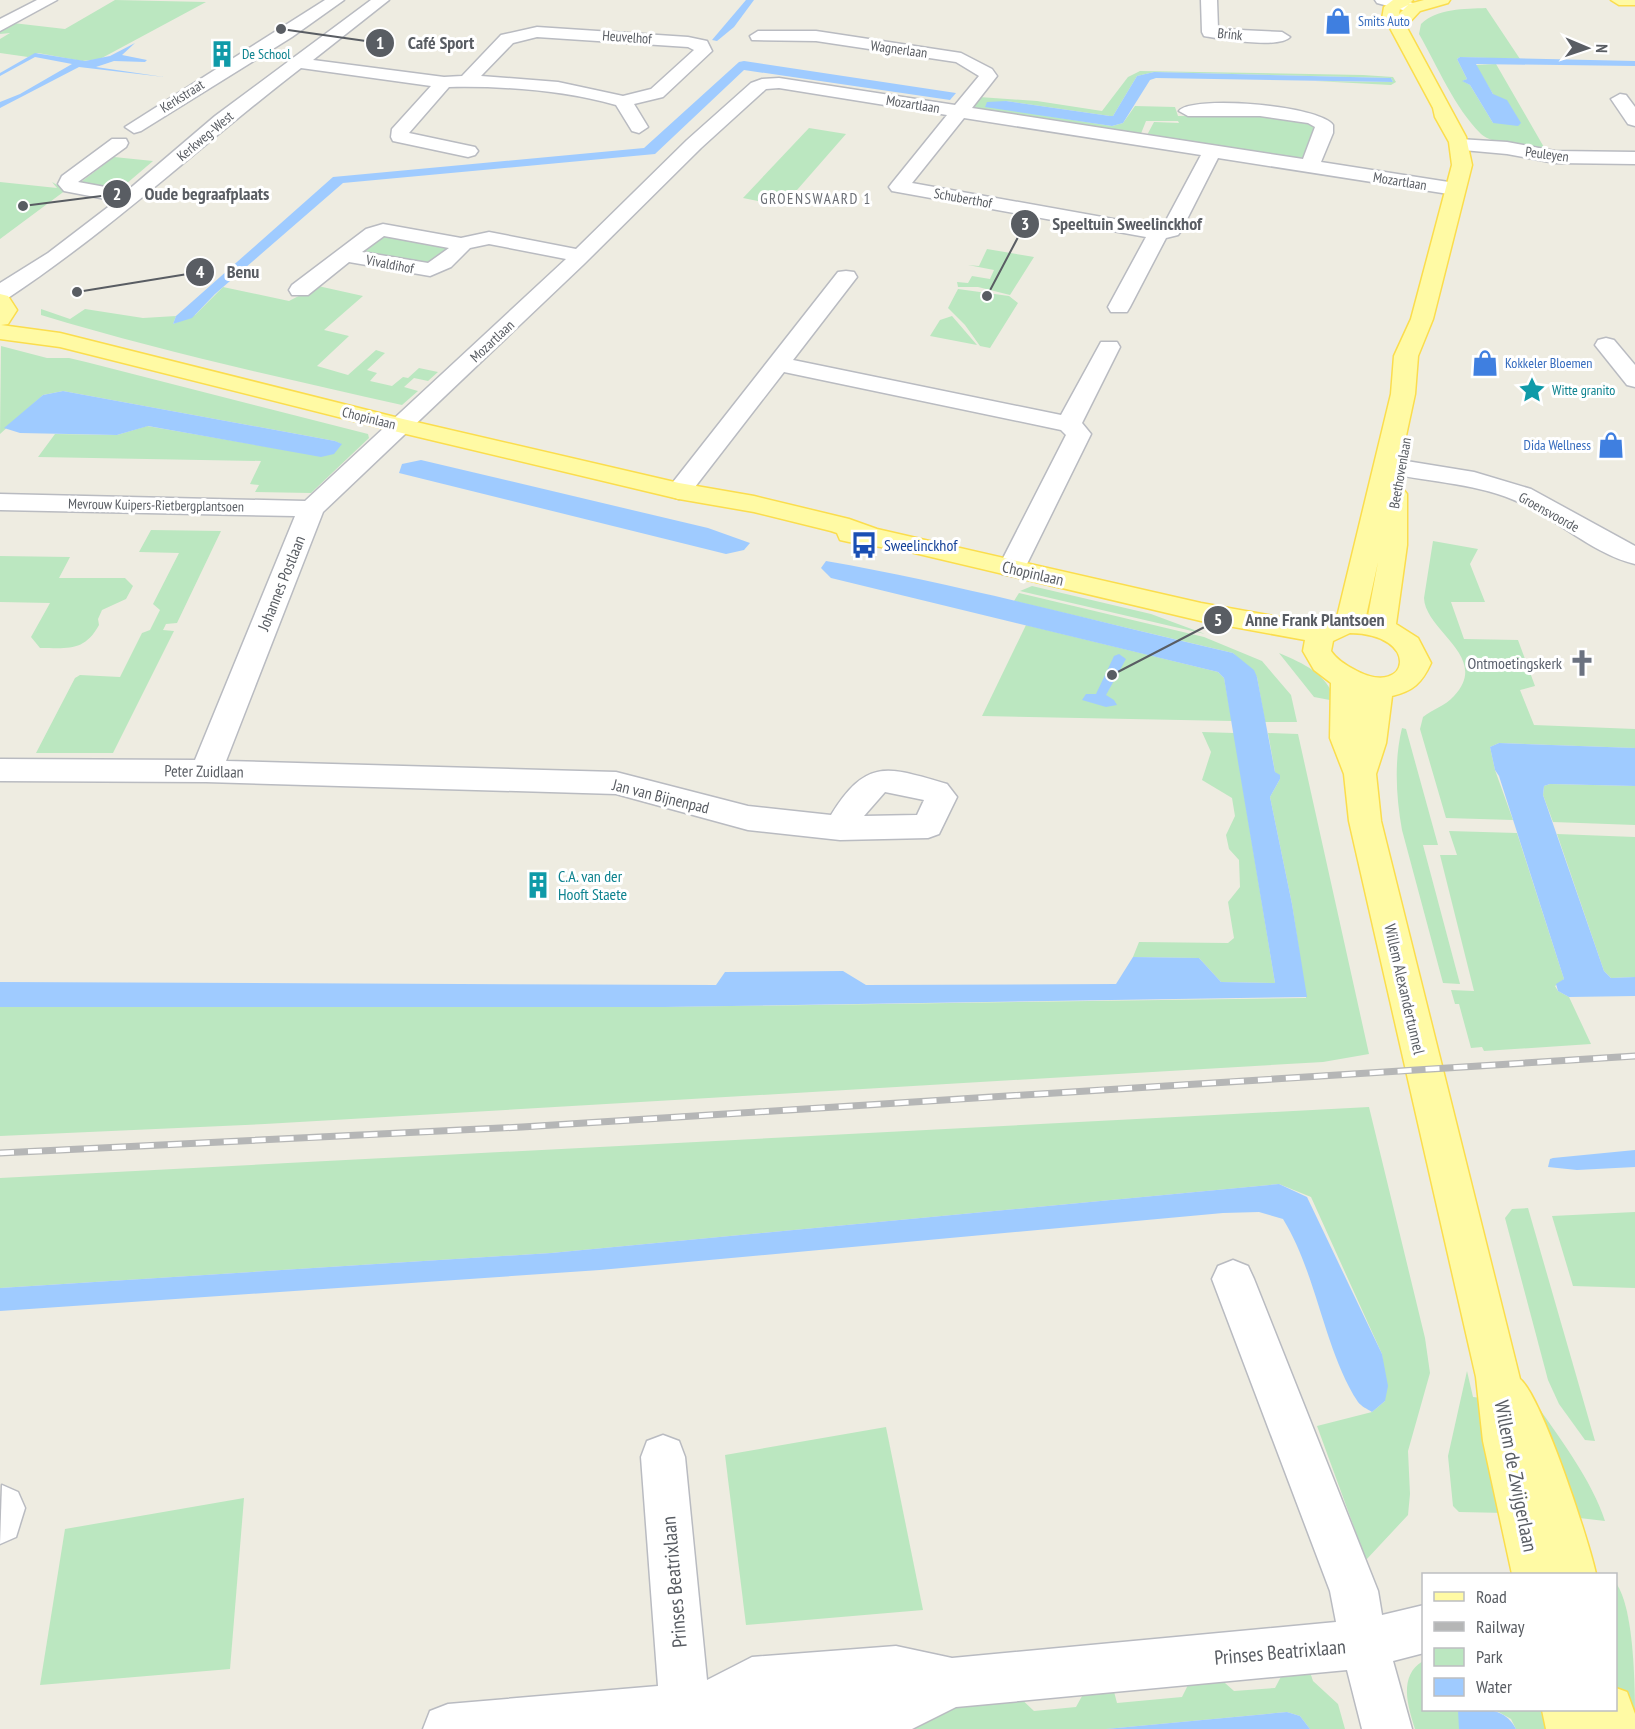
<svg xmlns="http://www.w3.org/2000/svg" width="1635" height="1729" font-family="'PT Sans Narrow',sans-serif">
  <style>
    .green { fill: #bbe7c0 }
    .water { fill: #9fcbff }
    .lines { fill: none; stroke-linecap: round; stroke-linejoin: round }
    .minor-casing { stroke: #b9bbc1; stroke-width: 3 }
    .major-casing { stroke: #fbdd4d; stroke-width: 3 }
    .minor { fill: #fff; fill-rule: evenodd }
    .major { fill: #fffaa4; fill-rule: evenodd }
    .rail-casing { stroke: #b5b6b6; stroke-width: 7 }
    .rail { stroke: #fff; stroke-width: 4.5; stroke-dasharray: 14; stroke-linecap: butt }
    .labels { text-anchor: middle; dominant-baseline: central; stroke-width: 6; stroke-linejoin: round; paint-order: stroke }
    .far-shop-label { font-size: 14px; fill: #366cbe; stroke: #fff; text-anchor: start }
    .far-street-label { font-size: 14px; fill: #595d63; stroke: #fff }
    .far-culture-label { font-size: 14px; fill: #0d838f; stroke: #fff; text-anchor: start }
    .far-neighbourhood-label { font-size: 15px; letter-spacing: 1.5px; fill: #6a6e75; stroke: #fff }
    .transit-label { font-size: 16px; fill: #164399; stroke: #fff; text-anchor: start }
    .street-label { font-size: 16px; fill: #595d63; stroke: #fff }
    .worship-label { font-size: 16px; fill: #5b616d; stroke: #fff; text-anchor: end }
    .culture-label { font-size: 16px; fill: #0d838f; stroke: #fff; text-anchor: start }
    .near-street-label { font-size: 20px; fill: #595d63; stroke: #fff }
    .leader { fill: none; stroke: #595d63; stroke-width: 2 }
    .callout-dot { fill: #595d63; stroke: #fff; stroke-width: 2 }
    .mark-label { font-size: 18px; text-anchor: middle; font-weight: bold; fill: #fff }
    .callout-label { font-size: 18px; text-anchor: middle; font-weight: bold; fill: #595d63; stroke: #fff; stroke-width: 6; stroke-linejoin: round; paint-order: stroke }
  </style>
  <rect width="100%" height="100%" fill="#eeece1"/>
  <g class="green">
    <polygon points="115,0 206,2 100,59 82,61 38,53 28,57 0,53 0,39 10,33 0,34 0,30 13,23 65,29"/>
    <path d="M1486 8 1520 59 1460 57 1457 59 1467 79 1463 81 1470 85 1493 123V94L1475 65 1496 64 1545 149C1531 150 1492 144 1481 134 1454 107 1438 67 1419 34L1421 24C1437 8 1465 9 1486 8Z"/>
    <polygon points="1140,71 1363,75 1393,77 1396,82 1391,85 1315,81 1393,82 1391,78 1154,72 1137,76 1113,116 1110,116 1006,101 985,106 1112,126 1123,123 1135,106 1175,107 1178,116 1290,115 1316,125 1304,159 1299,161 1146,137 1154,122 1179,123 1178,121 1146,121 1140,136 972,107 979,97 1037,101 1102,111 1128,77"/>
    <polygon points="809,128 846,134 783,206 743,198"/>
    <polygon points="114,157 153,161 119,190 81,182"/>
    <polygon points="0,182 57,188 52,182 66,190 0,239"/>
    <polygon points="381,235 450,248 430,264 365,255 363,250"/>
    <polygon points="987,249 1034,257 1010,295 978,287 958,287 957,282 968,283 972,276 990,279 994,270 968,265 979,266"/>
    <path d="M318 286 363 296 324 330 349 336 317 366 348 375 376 350 385 353 367 370 377 373 370 381 392 386 403 377 408 378 419 368 438 372 428 381 414 378 404 387 418 391 402 405C281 378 160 351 41 315V309L70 319 85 309 143 318 176 316 173 324 195 315 223 287 289 301Z"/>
    <polygon points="958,289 1009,296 1018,303 990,348 980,346 965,325 948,308"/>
    <polygon points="952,316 977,345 930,336 940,320"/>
    <polygon points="1,346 47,358 69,358 86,362 368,434 369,438 311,493 255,492 259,485 250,484 261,461 38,457 55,434 117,435 147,426 321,456 341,444 335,441 63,391 43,395 0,434"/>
    <polygon points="151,530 221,531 177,623 166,624 163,630 174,631 113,753 36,753 75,678 80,675 120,677 142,633 150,630 160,610 153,604 179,553 139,552"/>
    <path d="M1433 541 1478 549 1470 564 1485 602H1451L1464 639 1518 640 1535 686 1520 690 1534 725 1635 729V748L1499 743 1490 747 1495 770 1513 820 1446 818 1420 729 1423 717C1433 709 1445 706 1454 696 1491 657 1425 631 1424 598Z"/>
    <path d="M0 556 70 557 59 578H125L133 586 126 599 102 610 98 619 99 625C84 652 68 648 40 648L31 637 50 603 0 602Z"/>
    <polygon points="1032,586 1151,614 1205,634 1020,591"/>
    <polygon points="1019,593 1204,637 1262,661 1291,695 1297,722 1265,722 1257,677 1233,653 1014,601"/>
    <polygon points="1026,625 1218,672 1224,678 1232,721 982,716"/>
    <path d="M1279 653C1304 664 1327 673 1335 701L1314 697Z"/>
    <path d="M1402 728 1406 729 1438 845H1423L1460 984 1443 983 1402 830C1396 797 1394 760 1402 728Z"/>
    <polygon points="1202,732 1234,733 1275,983 1221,982 1199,958 1133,957 1139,942 1228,943 1234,938 1228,902 1240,887 1239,860 1229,849 1226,835 1235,816 1232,798 1202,780 1211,752"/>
    <polygon points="1268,733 1298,734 1369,1054 1323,1062 265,1124 0,1136 0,1007 664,1007 1306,998 1292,904 1270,797 1280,779 1275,772"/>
    <polygon points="1550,784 1635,786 1635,825 1553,822 1543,795 1544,786"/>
    <polygon points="1449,831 1517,833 1564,979 1555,986 1558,991 1569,997 1591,1044 1484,1051 1482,1047 1471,1048 1459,1004 1455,1004 1451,990 1474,991 1440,855 1457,855"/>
    <polygon points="1557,834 1635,837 1635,977 1611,978 1604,971"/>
    <polygon points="1369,1107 1425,1338 1430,1373 1408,1451 1410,1494 1408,1515 1366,1560 1317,1426 1372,1412 1385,1401 1382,1354 1311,1197 1279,1184 551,1253 0,1288 0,1178"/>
    <polygon points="1528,1208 1595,1441 1585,1440 1559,1404 1548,1380 1505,1218 1512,1209"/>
    <polygon points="1635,1212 1635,1288 1573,1286 1552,1216"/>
    <polygon points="1467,1371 1473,1397 1482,1398 1506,1513 1459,1512 1453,1506 1448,1456"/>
    <path d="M1534 1401C1558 1436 1592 1480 1605 1521L1571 1517Z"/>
    <polygon points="886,1427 923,1610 746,1625 725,1455"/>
    <polygon points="244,1498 230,1669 40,1685 65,1529"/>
    <path d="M1616 1583C1635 1610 1635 1691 1635 1729H1626L1616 1690Z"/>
    <path d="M1423 1661 1424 1710H1459V1729H1415C1408 1706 1398 1676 1423 1661Z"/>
    <polygon points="1308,1666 1313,1681 1338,1704 1345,1729 1310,1729 1300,1716 1287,1712 1106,1729 822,1729 954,1700 1016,1694 1034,1711 1076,1707 1087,1687 1112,1684 1117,1703 1182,1697 1192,1677 1216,1675 1234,1691 1275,1688 1285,1669"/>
    <polygon points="1495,1710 1553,1710 1558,1729 1516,1729 1511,1719"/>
  </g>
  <g class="water">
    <polygon points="746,0 754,0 734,27 717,41 712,40"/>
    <polygon points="135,43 122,55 147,60 145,62 114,61 96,67 164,77 79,67 0,108 0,102 20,94 72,64 35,57 0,76 0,73 35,53 85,61 110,56"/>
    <polygon points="1460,57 1635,61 1635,66 1476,64 1493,94 1507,100 1521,123 1518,126 1493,123 1470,85 1462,81 1467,79 1457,59"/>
    <polygon points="744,61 956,93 950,100 744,70 655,154 343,183 215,294 192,318 173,324 176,316 333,177 644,148 739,62"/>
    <polygon points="1154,72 1391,78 1393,82 1156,78 1150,80 1123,123 1112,126 985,107 987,102 1006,101 1110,116 1113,116 1137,76"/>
    <polygon points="63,391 335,441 342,444 334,454 321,457 148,426 117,435 20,433 4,428 43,395"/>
    <polygon points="421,460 708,528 750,543 744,550 726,554 399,473 402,464"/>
    <path d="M826 561C963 585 1098 622 1233 653L1254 670 1257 677 1275 772 1280 775V779L1270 797 1292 904 1307 997 665 1007H0V982L716 985 725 972 843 971 866 985 1116 984 1133 957 1199 958 1221 982 1275 983 1224 678 1218 672 831 578 821 568Z"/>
    <polygon points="1119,654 1126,659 1106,695 1114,700 1117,705 1106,707 1082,700 1086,694 1096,694 1114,656"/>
    <polygon points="1499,743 1635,748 1635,786 1550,784 1544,786 1543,795 1604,971 1611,978 1635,977 1635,996 1569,997 1558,991 1556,984 1564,979 1499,776 1495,770 1490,747"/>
    <polygon points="1635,1150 1635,1167 1577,1170 1548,1167 1550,1159 1553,1158"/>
    <path d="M1279 1184 1307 1197 1382 1354 1388 1386 1385 1401 1372 1412C1367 1409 1361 1406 1358 1402 1324 1350 1317 1274 1283 1219L1259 1212 1223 1213 600 1270 0 1311V1288L551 1253Z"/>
    <path d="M1458 1710C1481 1709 1504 1706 1516 1729H1459Z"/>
    <polygon points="1287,1712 1300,1716 1310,1729 1106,1729"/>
  </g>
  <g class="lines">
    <defs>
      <g id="minor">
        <polygon points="37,0 57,0 0,31 0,19"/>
        <polygon points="325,0 344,0 292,37 141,131 134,133 125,127"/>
        <path d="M371 0H389L313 60 444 77 462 76 501 35 537 27 688 37 707 41 712 51 663 97 634 104 648 127 639 133 632 131 616 105C562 90 505 86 449 87L409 133 475 147 478 151 475 155 468 157 393 141 391 137 392 129 431 86 301 68C202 144 112 229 8 298L0 300V283L48 253 116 201 64 191 58 184 62 176 112 139H126L128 143 126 147 78 182 127 191 215 116ZM537 37 688 47 694 50 651 89 623 96 558 82 481 76 513 43Z"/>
        <path d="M1201 0H1217L1218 29 1282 32 1290 37C1280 49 1220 39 1204 36L1202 32Z"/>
        <polygon points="1375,0 1402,0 1420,5 1422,8 1414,13 1377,3"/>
        <path d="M758 31H816L961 53 992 69 997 76 972 108 1303 159 1315 127 1308 123 1260 116H1188L1179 111C1190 95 1319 105 1333 125V133L1321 162 1455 183 1462 185 1465 189 1462 193 1455 195 1218 158 1181 231 1178 235 1166 238 1130 307 1127 312H1111L1108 307 1146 237 892 191 889 187 892 183 947 115 779 88 766 89 701 148 584 264 323 512 226 761 616 772 748 806 831 815C867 757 888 767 947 784L957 797 939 834 928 838 840 840 748 830 616 794 206 782 0 781V759L195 760 295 516 0 510V494L305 501 566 259 489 244 470 248 451 267 430 276 349 262 308 295H292L289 290 292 285 366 229 383 224 461 238 489 232 576 249 687 140 751 83 762 79 779 78 955 105 979 76 956 62 816 41 752 40 750 36ZM964 118 1201 155 1163 226 1158 227 912 183ZM384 236 449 248 428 263 362 252ZM885 792 924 800 917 815 864 816Z"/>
        <polygon points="1620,94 1626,95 1635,107 1635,126 1628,124 1611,99"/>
        <polygon points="1459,139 1507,142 1555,151 1635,152 1635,164 1555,163 1507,154 1452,149 1450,145"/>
        <polygon points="846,271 854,272 857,277 793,360 1061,415 1101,342 1117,342 1120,347 1082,423 1091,434 1022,574 1012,576 1002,574 998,568 1066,435 1061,430 784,372 688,496 679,499 670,496 666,491 838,272"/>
        <polygon points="1606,338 1614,340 1635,365 1635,387 1627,385 1595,345 1598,340"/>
        <path d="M1388 458 1474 472 1531 489 1635 546V564C1590 553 1556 517 1514 500 1471 482 1424 482 1379 471L1375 466 1379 461Z"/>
        <polygon points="1233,1260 1248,1266 1254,1279 1378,1591 1382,1615 1424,1605 1424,1653 1393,1661 1412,1729 1362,1729 1347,1670 956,1707 912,1729 423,1729 430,1711 448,1704 658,1686 641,1457 647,1441 663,1435 679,1441 685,1457 707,1680 752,1657 896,1646 952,1658 1336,1622 1330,1591 1212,1279 1218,1266"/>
        <polygon points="2,1485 18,1492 25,1508 16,1537 0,1544"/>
      </g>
      <g id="major">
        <path d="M1393 0H1413L1409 4 1424 0H1450L1448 3 1420 11 1406 26 1466 137 1472 165 1433 319 1418 356 1415 394 1395 487 1403 489 1407 494V545L1396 624 1418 638 1431 663C1422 683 1413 691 1392 696L1386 743 1376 774 1381 821 1520 1379C1542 1397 1589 1541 1596 1574H1512L1483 1441 1476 1377 1349 821 1344 774 1330 738 1331 683 1314 670 1303 651 1305 640 1201 621 906 551 849 542 840 540 837 533 831 531 754 512 679 499 402 433 60 347 0 339V294L8 296 17 310 8 324 1 325 60 333 403 419 679 483 754 496 849 519 877 529 1201 603 1318 624 1337 617 1391 394 1394 356 1411 319 1452 165 1449 142 1435 117 1433 108 1390 28 1382 19 1384 7ZM1408 5 1399 14 1400 9ZM1378 562 1368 616H1366ZM1350 633C1422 634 1409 698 1357 671 1347 666 1337 660 1331 651L1333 641Z"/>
        <polygon points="1611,0 1635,0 1635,5 1619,5"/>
        <polygon points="1616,1688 1627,1692 1635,1714 1635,1729 1546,1729 1542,1710 1616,1710"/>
      </g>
    </defs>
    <use href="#minor" class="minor-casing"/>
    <use href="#major" class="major-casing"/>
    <use href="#minor" class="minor"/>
    <use href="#major" class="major"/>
    <defs>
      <polyline id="rail" points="0,1153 522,1127 1635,1056"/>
    </defs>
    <use href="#rail" class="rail-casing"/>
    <use href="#rail" class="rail"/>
  </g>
  <defs>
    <symbol id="shop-bare" viewBox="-9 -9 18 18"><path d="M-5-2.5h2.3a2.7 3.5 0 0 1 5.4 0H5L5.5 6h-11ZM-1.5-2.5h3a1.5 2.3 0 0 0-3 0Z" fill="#3f7fe0" stroke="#fff" stroke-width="2.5" paint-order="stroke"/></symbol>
    <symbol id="building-bare" viewBox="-9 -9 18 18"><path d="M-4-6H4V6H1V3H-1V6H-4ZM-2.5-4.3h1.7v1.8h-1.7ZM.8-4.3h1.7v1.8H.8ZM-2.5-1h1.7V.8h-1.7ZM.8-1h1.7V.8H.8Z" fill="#0f9aa8" stroke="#fff" stroke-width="2.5" paint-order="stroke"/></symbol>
    <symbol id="sight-bare" viewBox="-9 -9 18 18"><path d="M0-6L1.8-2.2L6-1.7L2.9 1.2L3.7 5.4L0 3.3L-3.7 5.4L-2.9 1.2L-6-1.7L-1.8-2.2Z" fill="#0f9aa8" stroke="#fff" stroke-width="2.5" paint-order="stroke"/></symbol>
    <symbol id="bus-bare" viewBox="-9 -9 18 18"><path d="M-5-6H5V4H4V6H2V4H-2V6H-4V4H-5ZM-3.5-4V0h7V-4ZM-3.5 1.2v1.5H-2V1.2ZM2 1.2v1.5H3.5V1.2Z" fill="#1a4fb4" stroke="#fff" stroke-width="2.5" paint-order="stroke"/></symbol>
    <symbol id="church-bare" viewBox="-9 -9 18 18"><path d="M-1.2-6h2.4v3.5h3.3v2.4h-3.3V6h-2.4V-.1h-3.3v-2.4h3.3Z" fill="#6b7280" stroke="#fff" stroke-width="2.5" paint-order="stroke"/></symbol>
  </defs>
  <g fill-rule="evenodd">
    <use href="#shop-bare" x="1319" y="2" width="38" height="38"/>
    <use href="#building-bare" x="203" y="35" width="38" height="38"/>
    <use href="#shop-bare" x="1466" y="344" width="38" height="38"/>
    <use href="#sight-bare" x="1513" y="371" width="38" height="38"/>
    <use href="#shop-bare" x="1592" y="426" width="38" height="38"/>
    <use href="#bus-bare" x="845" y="526" width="38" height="38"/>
    <use href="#church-bare" x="1563" y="644" width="38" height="38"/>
    <use href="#building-bare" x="519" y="866" width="38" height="38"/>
  </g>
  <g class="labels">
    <g class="far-shop-label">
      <text x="1358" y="21">Smits Auto</text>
      <text x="1505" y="363">Kokkeler Bloemen</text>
      <text x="1591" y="445" text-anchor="end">Dida Wellness</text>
    </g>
    <g class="far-street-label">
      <text transform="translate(1230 34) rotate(6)">Brink</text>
      <text transform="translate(627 37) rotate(4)">Heuvelhof</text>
      <text transform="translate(899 49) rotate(8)">Wagnerlaan</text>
      <text transform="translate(182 96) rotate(-32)">Kerkstraat</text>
      <text transform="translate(913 104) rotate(9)">Mozartlaan</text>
      <text transform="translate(205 136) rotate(-40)">Kerkweg-West</text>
      <text transform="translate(1547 154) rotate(7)">Peuleyen</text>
      <text transform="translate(1400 181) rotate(9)">Mozartlaan</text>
      <text transform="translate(963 198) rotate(10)">Schuberthof</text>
      <text transform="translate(390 264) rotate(11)">Vivaldihof</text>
      <text transform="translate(492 341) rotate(-43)">Mozartlaan</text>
      <text transform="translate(369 418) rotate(14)">Chopinlaan</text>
      <text transform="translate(1400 473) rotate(-80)">Beethovenlaan</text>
      <text transform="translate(156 505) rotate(1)">Mevrouw Kuipers-Rietbergplantsoen</text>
      <text transform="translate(1549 512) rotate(29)">Groensvoorde</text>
    </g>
    <g class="far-culture-label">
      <text x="242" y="54">De School</text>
      <text x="1552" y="390">Witte granito</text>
    </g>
    <g class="far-neighbourhood-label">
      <text x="816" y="198">GROENSWAARD 1</text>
    </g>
    <g class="transit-label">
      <text x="884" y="545">Sweelinckhof</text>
    </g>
    <g class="street-label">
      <text transform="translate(1033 573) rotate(13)">Chopinlaan</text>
      <text transform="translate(281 583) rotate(-68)">Johannes Postlaan</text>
      <text transform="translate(204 771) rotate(1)">Peter Zuidlaan</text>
      <text transform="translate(661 796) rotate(14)">Jan van Bijnenpad</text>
      <text transform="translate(1405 989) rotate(77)">Willem Alexandertunnel</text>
    </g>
    <g class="worship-label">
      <text x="1562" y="663">Ontmoetingskerk</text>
    </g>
    <g class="culture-label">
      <text x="558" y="876">C.A. van der<tspan x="558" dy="18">Hooft Staete</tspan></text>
    </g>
    <g class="near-street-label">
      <text transform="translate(1516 1476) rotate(79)">Willem de Zwijgerlaan</text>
      <text transform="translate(674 1582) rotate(-95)">Prinses Beatrixlaan</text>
      <text transform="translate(1280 1652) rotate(-5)">Prinses Beatrixlaan</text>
    </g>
  </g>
  <path class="leader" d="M281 29L380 43M23 206L117 194M987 296L1025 224M77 292L200 272M1112 675L1218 620"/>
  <g class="callout-dot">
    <circle cx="281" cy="29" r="6"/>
    <circle cx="23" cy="206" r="6"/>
    <circle cx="987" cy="296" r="6"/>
    <circle cx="77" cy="292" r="6"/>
    <circle cx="1112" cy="675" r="6"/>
    <circle cx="380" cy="43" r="15"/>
    <circle cx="117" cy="194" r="15"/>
    <circle cx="1025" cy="224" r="15"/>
    <circle cx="200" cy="272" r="15"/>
    <circle cx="1218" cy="620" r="15"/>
  </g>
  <g class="mark-label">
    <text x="380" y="49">1</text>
    <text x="117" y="200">2</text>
    <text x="1025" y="230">3</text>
    <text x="200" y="278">4</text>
    <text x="1218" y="626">5</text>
  </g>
  <g class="callout-label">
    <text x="441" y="49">Café Sport</text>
    <text x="207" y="200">Oude begraafplaats</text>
    <text x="1127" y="230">Speeltuin Sweelinckhof</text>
    <text x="243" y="278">Benu</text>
    <text x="1315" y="626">Anne Frank Plantsoen</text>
  </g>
  <rect x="1422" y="1573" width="195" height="138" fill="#ffffff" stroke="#bdbec1" stroke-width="1.5"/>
  <rect x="1434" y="1592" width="30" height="9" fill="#fffaa4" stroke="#bdbec1" stroke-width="1.5"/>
  <text x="1476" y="1603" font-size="18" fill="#595d63">Road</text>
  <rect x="1434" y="1622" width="30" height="9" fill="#b5b6b6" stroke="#bdbec1" stroke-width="1.5"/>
  <text x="1476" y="1633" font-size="18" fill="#595d63">Railway</text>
  <rect x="1434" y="1648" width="30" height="18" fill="#bbe7c0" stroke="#bdbec1" stroke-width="1.5"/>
  <text x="1476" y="1663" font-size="18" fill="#595d63">Park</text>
  <rect x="1434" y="1678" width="30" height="18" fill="#9fcbff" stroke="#bdbec1" stroke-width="1.5"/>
  <text x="1476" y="1693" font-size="18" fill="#595d63">Water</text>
  <g transform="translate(1587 48) rotate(92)" stroke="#ffffff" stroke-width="4.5" paint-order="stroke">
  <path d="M0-4.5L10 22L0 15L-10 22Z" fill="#595d63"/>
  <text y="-9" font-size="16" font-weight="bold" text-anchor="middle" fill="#595d63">N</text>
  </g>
</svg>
